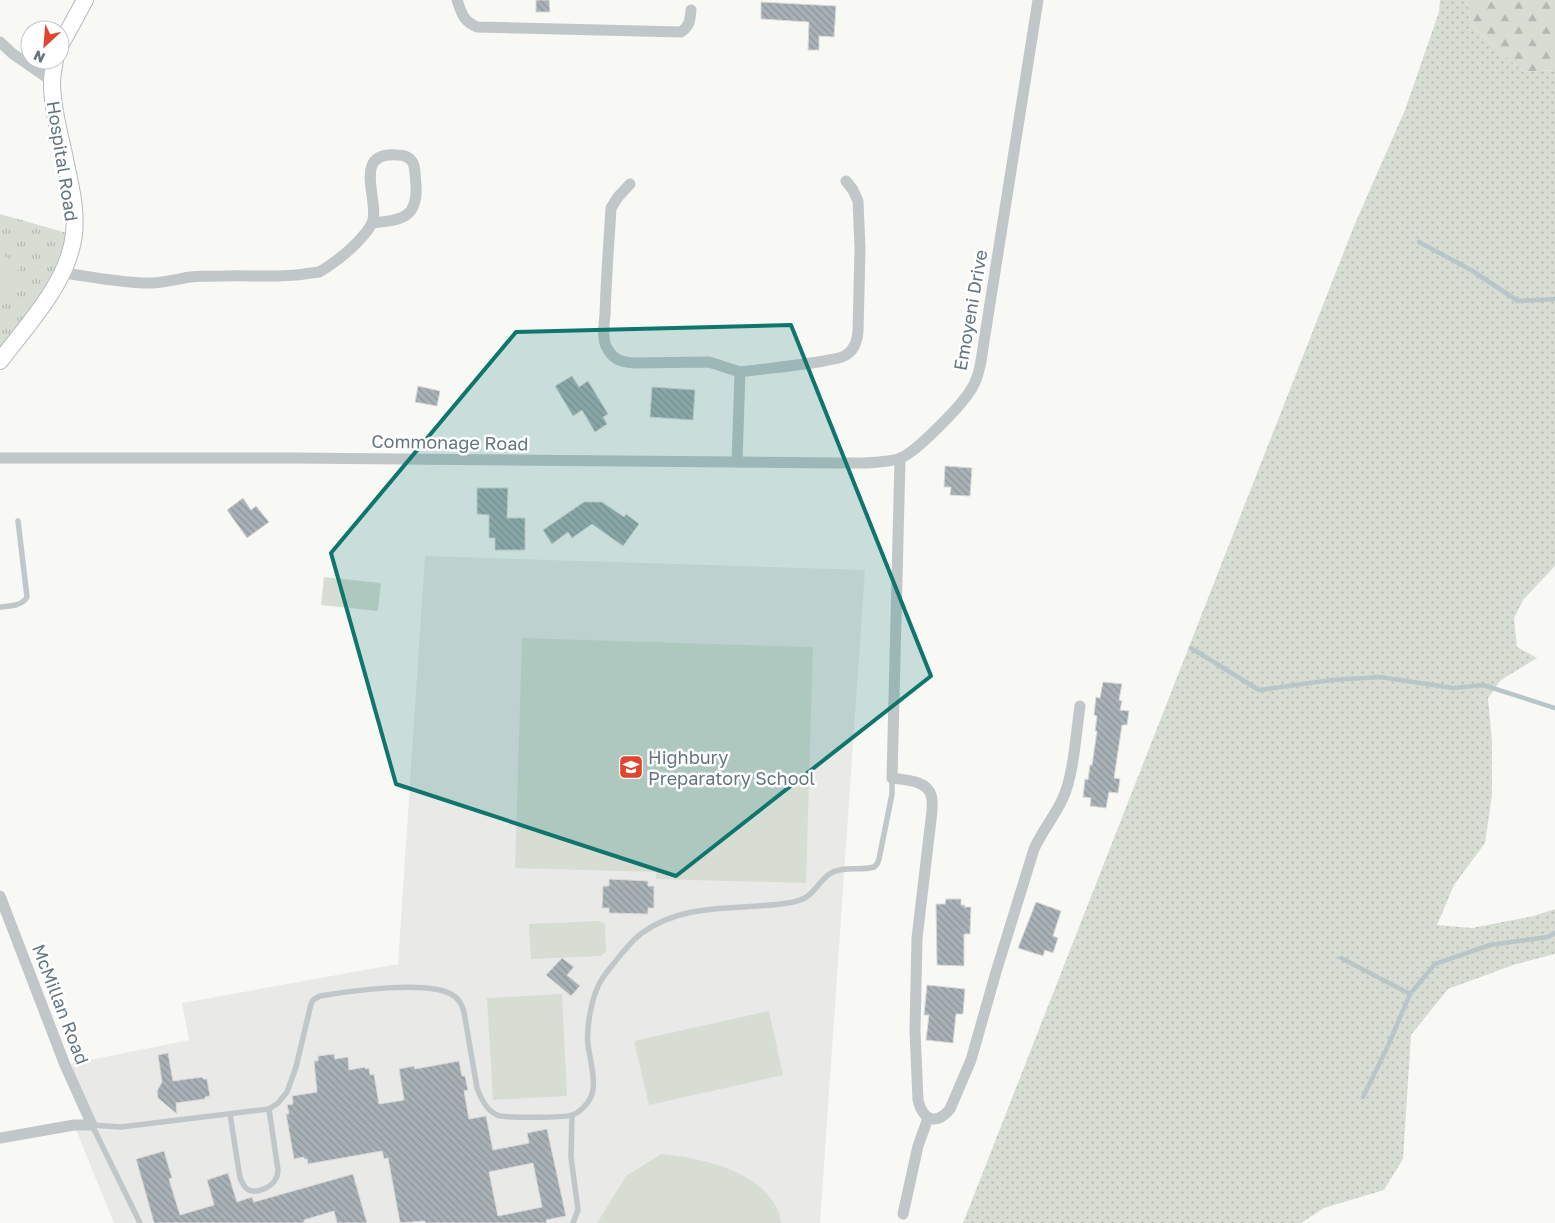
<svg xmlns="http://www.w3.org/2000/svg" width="1555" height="1223" font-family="'Golos Text',sans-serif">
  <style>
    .built { fill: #e9e9e8 }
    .grass { fill: url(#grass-dots) }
    .forest { fill: url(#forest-firs) }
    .park { fill: url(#park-tufts) }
    .pitch { fill: #d8ddd4 }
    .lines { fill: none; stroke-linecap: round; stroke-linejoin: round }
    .stream { stroke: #b8c6c9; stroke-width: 4.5 }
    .building { fill: url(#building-back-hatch); stroke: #dad9d8; fill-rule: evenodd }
    .secondary-casing { stroke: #b4babe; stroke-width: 18 }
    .lane { stroke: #c1c6c9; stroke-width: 5.5 }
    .street { stroke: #c1c6c9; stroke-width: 11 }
    .secondary { stroke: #fff; stroke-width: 16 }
    .marked { fill: #0f766e; fill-opacity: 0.2; stroke: #0f766e; stroke-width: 4; stroke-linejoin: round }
    .labels { text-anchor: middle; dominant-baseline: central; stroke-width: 5; stroke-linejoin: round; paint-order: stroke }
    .street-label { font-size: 18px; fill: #637680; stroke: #fff }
    .poi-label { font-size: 18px; fill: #637680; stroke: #fff; text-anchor: start }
  </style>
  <defs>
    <pattern id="grass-dots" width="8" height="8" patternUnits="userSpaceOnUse" patternTransform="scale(1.25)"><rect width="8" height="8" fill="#d8ddd4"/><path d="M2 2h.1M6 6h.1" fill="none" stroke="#b3b8b1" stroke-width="1.8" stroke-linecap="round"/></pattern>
    <pattern id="forest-firs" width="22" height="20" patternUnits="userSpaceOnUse" patternTransform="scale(1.25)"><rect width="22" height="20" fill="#d8ddd4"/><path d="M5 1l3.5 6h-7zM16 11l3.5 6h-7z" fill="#b3b8b1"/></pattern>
    <pattern id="park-tufts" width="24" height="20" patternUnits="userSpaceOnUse" patternTransform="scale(1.25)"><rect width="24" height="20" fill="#d8ddd4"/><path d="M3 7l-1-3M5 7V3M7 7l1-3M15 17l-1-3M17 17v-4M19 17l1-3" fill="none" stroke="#b3b8b1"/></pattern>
    <pattern id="building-back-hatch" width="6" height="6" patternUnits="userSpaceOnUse" patternTransform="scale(1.25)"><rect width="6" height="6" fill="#a8b2b6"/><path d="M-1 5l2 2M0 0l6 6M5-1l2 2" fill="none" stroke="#8c9599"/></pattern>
  </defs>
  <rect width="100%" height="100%" fill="#f8f8f5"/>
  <polygon class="built" points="425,556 865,570 820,1223 114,1223 74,1125 92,1125 65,1065 189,1040 182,1003 398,964"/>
  <polygon class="grass" points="1440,0 1467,0 1470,23 1486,39 1524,72 1555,70 1555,566 1523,600 1514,618 1517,647 1537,658 1501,680 1488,698 1492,741 1492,795 1485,843 1454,885 1437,925 1472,928 1534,916 1555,909 1555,954 1513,965 1448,989 1411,1035 1403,1159 1384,1190 1324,1208 1301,1223 963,1223 1354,226 1405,110 1439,12"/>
  <polygon class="forest" points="1467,0 1555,0 1555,70 1524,72 1486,39 1470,23"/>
  <polygon class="park" points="0,214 74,235 69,255 0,361"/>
  <g class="pitch">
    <polygon points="0,253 21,267 0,298"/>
    <polygon points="324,577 381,583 378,611 321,605"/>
    <polygon points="522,638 813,647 806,883 656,879 656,872 515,868"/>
    <polygon points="599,921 605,924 606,951 601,956 531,959 529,924"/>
    <polygon points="562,994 567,1096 493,1100 487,998"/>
    <polygon points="769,1011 783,1075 649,1105 634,1041"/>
    <path d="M661 1154C700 1158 757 1169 777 1208 780 1212 780 1218 781 1223H597L626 1176Z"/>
  </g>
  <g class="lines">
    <g class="stream">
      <polyline points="1419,242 1471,270 1518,301 1555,299"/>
      <polyline points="1191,648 1259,690 1332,680 1380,677 1453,688 1483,685 1555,708"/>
      <polyline points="1341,958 1410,994"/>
      <polyline points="1363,1097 1387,1048 1410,994 1435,964 1490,945 1548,937 1555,933"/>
    </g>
  </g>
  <g class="building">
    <polygon points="536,0 549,0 550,12 536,12"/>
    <polygon points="761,2 836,6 834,37 819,36 819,50 808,50 809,22 761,19"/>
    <polygon points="572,376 579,387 588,381 608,414 603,417 607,424 595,432 582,410 573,416 555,386"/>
    <polygon points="418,386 440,391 437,406 415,402"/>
    <polygon points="652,387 695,390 693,420 650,417"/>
    <polygon points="945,466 972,468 970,496 950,495 951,487 944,487"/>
    <polygon points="477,488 508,488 507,518 525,518 525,550 495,550 495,538 489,538 489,515 477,514"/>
    <polygon points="243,498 251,510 256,506 269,522 247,538 227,510"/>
    <polygon points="584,502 602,502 624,517 626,514 639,524 623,546 592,524 572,538 568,532 552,544 543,530"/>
    <polygon points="1103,682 1122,684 1119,700 1122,701 1120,710 1129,711 1127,725 1122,725 1114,778 1120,779 1118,793 1109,792 1106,808 1090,806 1091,798 1083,797 1085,779 1088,780 1090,765 1092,765 1097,731 1095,731 1097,716 1094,715 1096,697 1100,698"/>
    <polygon points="609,879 648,881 648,886 654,886 654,908 648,908 648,914 609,913 609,908 602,908 603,886 609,886"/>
    <polygon points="946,899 961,899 961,905 965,905 964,907 971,907 970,934 964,934 964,966 937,965 936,904 945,904"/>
    <polygon points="1036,902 1061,911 1053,936 1058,938 1053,953 1045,950 1043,956 1018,948"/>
    <polygon points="562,958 574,967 567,975 580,986 571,996 546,975"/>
    <polygon points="927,985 965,989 963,1014 956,1014 953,1043 926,1040 929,1015 924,1015"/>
    <polygon points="168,1053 173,1081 202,1077 203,1079 207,1079 210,1096 205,1097 205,1099 176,1103 177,1114 158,1098 157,1091 162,1082 158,1055"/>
    <path d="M334 1054 335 1059 348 1057 349 1070 365 1067V1069L369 1068 370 1075 374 1074 379 1104 404 1100 399 1069 414 1066 415 1069 459 1061 462 1076H465L468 1090 464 1091 469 1119 486 1116 493 1150 529 1143 527 1133 547 1129 566 1216 546 1220 547 1223H425V1221L400 1223 388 1158 384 1159 382 1151 308 1164 307 1159H304V1157L294 1159 286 1114H289L287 1105 293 1104 292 1096 317 1092 314 1061H318V1056ZM533 1163 542 1207 498 1216 489 1172Z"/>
    <polygon points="164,1151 172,1178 169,1179 180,1215 214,1205 207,1180 228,1173 237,1202 252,1197 254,1202 353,1174 367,1223 337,1223 334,1211 304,1220 304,1223 154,1223 136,1159"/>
  </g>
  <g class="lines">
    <defs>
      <g id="secondary">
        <polyline points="60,46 85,0"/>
        <path d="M0 361C28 324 69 281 74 234 77 207 69 180 64 154 59 131 52 107 52 83 52 75 54 67 55 60"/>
      </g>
    </defs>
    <use href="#secondary" class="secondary-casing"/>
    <g class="lane">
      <path d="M0 607C10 606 22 606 27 597L18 521"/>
      <path d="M230 1114 240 1178C242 1182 244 1187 247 1189 255 1195 273 1187 276 1178 277 1178 278 1171 278 1170L269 1109"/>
      <polyline points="572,1115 571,1157 578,1210 573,1223"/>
      <path d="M92 1125 121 1127 269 1109 278 1103 287 1092 296 1067 311 1004 313 1000 320 996C350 991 426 980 451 994 459 998 462 1004 464 1012L477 1088C481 1098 486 1110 497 1115 503 1118 564 1118 572 1115 579 1113 588 1104 591 1097 597 1084 590 1059 588 1045 586 1027 592 994 602 979 607 971 613 965 618 958 626 949 632 940 642 933 686 901 738 911 788 903 795 902 804 900 809 895 818 888 822 877 833 872 846 866 861 871 874 867L877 864 879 859 892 794V778"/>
      <polyline points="92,1125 140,1223"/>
    </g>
    <g class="street">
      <path d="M457 0C462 14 463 21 477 27L681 32C690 26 690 20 691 10"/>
      <polyline points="0,42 13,54 52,81"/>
      <path d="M630 184 618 197 611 208C609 243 606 279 605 315 604 325 602 337 606 346 612 359 620 362 634 363L709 362 740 372 737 462"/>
      <path d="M62 273C90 276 125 284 153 283 165 282 178 279 190 277 201 276 213 276 224 276 251 275 278 278 304 274 309 273 314 273 319 272 327 268 334 262 341 257 350 250 367 234 372 223 381 203 350 151 397 155 403 155 410 157 413 163 416 170 415 178 416 186 418 219 400 220 372 223"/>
      <path d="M740 372C768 368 796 366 824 361 831 359 840 359 846 355 855 349 857 341 858 332L860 249 858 201 853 190 846 181"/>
      <path d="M0 458H294L836 463C856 463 878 464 898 459 914 455 963 404 972 388 981 373 982 352 985 335L1038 0"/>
      <path d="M900 459 892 778C904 780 927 780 931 795 933 800 932 806 932 811L917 938 915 1031 918 1100C923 1120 936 1126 950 1109L971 1060 996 972 1034 849C1042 831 1055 816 1063 798 1074 774 1076 732 1080 706"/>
      <polyline points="0,896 65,1065 92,1125 74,1125 0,1138"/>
      <polyline points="903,1214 918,1146 928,1118"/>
    </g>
    <use href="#secondary" class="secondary"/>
  </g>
  <path class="marked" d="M791 325 931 676 676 876 396 784 331 553 516 332Z"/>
  <defs>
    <symbol id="school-square" viewBox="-11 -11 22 22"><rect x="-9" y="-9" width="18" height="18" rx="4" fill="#e0452d" stroke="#fff"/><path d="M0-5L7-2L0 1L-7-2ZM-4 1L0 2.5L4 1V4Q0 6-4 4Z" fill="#fff"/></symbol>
  </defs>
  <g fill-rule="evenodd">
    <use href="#school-square" x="617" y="753" width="28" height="28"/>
  </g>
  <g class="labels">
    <g class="street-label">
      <text transform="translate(63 161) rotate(81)">Hospital Road</text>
      <text transform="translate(970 310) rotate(-80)">Emoyeni Drive</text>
      <text transform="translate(450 442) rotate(1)">Commonage Road</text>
      <text transform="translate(61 1004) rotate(69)">McMillan Road</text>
    </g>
    <g class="poi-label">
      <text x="648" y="757">Highbury<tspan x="648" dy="21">Preparatory School</tspan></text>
    </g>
  </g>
  <g transform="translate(45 45) rotate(206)"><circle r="24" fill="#ffffff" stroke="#c1c8cc"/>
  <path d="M0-4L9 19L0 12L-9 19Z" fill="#e0452d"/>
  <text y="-8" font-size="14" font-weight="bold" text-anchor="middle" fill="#637680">N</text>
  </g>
</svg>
